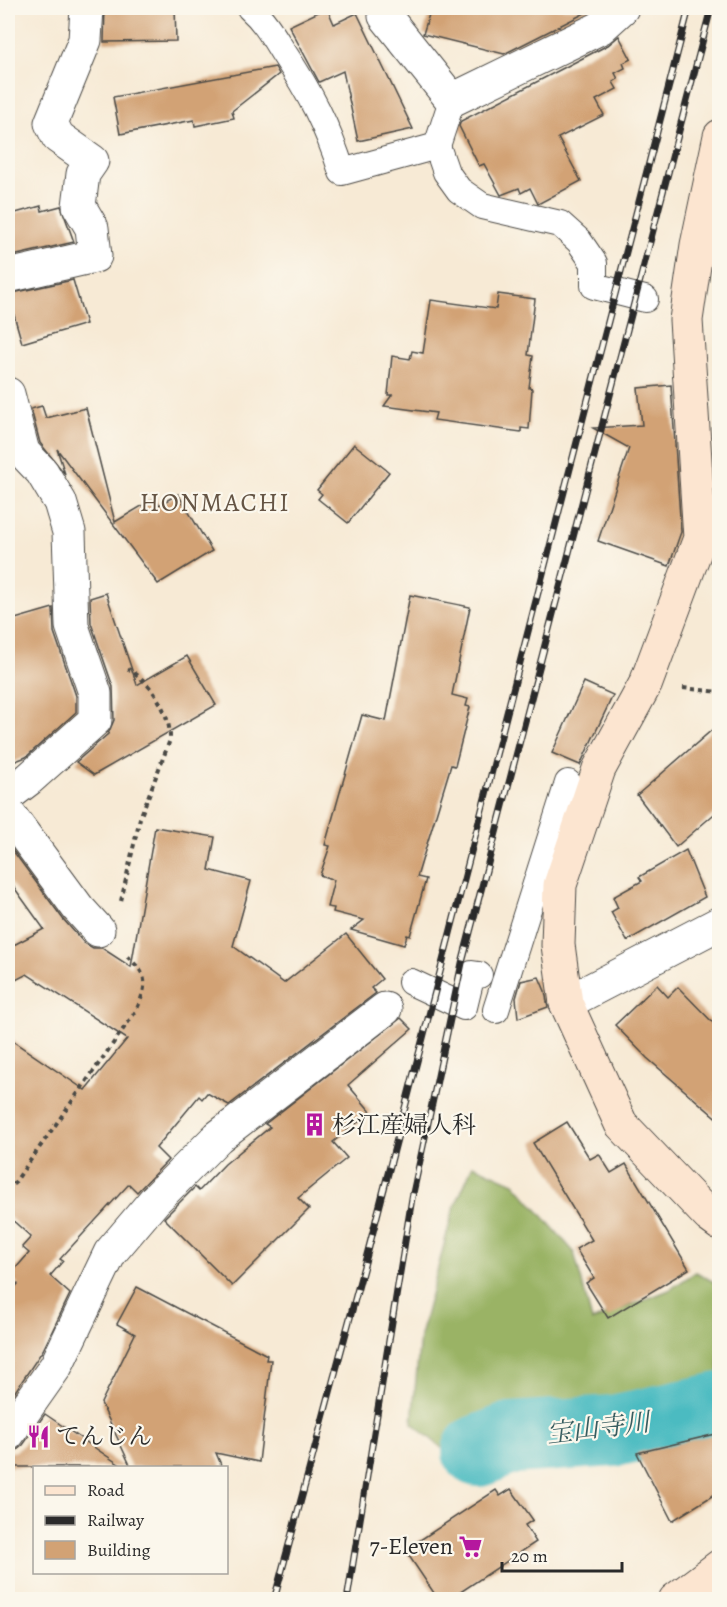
<svg xmlns="http://www.w3.org/2000/svg" width="727" height="1607" font-family="Alegreya,'Noto Serif JP',serif">
  <style>
    .forest { fill: #9ab365; stroke: #626f48; stroke-width: 1.5 }
    .lines { fill: none; stroke-linecap: round; stroke-linejoin: round }
    .river { stroke: #4cbbc1; stroke-width: 72 }
    .building { fill: #d2a274 }
    .pedestrian-casing { stroke: #4a4844; stroke-width: 28 }
    .minor-casing { stroke: #4a4844; stroke-width: 35 }
    .secondary-casing { stroke: #4a4844; stroke-width: 35 }
    .path { stroke: #4a4844; stroke-width: 4; stroke-dasharray: 4.5 4.5; stroke-linecap: butt }
    .pedestrian { stroke: #fff; stroke-width: 26 }
    .minor { stroke: #fff; stroke-width: 33 }
    .secondary { stroke: #fce5d0; stroke-width: 33 }
    .rail-casing { stroke: #2b2b2b; stroke-width: 7 }
    .rail { stroke: #fbf7ec; stroke-width: 4.5; stroke-dasharray: 14; stroke-linecap: butt }
    .labels { text-anchor: middle; dominant-baseline: central; stroke-width: 4.5; stroke-linejoin: round; paint-order: stroke }
    .poi-label { font-size: 24px; fill: #2b2b2b; stroke: #fbf7ec; text-anchor: start }
    .neighbourhood-label { font-size: 26px; letter-spacing: 1.5px; fill: #655545; stroke: #fbf7ec }
    .water-label { font-size: 26px; font-style: italic; fill: #375d60; stroke: #fbf7ec }
  </style>
  <rect width="100%" height="100%" fill="#fbf7ec"/>
  <filter id="ink" filterUnits="userSpaceOnUse"><feTurbulence type="fractalNoise" baseFrequency=".0167" numOctaves="2"/><feDisplacementMap in="SourceGraphic" scale="12" xChannelSelector="R" yChannelSelector="G"/><feConvolveMatrix kernelMatrix="1 2 1 2 8 2 1 2 1" color-interpolation-filters="sRGB"/></filter>
  <filter id="wash" filterUnits="userSpaceOnUse"><feTurbulence type="fractalNoise" baseFrequency=".008" numOctaves="4" result="noise"/><feDisplacementMap in="SourceGraphic" scale="24" xChannelSelector="R" yChannelSelector="G"/><feGaussianBlur stdDeviation="1.35" result="paint"/><feColorMatrix in="noise" values="0 0 0 0 0 0 0 0 0 0 0 0 0 0 0 0 0 1.4 0 .05"/><feComposite in="paint" operator="in"/></filter>
  <g filter="url(#wash)">
    <rect width="100%" height="100%" fill="#f7ead5"/>
    <polygon class="forest" points="473,1165 514,1183 574,1252 592,1321 669,1290 696,1272 719,1285 719,1401 655,1414 544,1471 460,1463 412,1423 420,1336 453,1211"/>
    <g class="lines">
      <polyline class="river" points="478,1451 512,1438 613,1431 720,1408"/>
    </g>
    <g id="blocks">
      <g class="building">
        <polygon points="105,8 175,8 176,41 104,42"/>
        <polygon points="327,8 334,24 357,13 413,129 358,141 343,71 319,82 289,26"/>
        <polygon points="431,8 595,8 504,54 423,34"/>
        <polygon points="619,36 631,59 623,63 625,68 615,73 618,79 613,82 617,89 596,100 604,115 558,138 581,181 538,204 530,188 521,193 519,188 501,195 484,164 479,166 459,126 461,121 608,45"/>
        <polygon points="275,67 279,74 232,111 234,118 195,126 194,120 120,134 113,97"/>
        <polygon points="41,206 42,211 61,206 74,242 8,257 8,215"/>
        <polygon points="73,280 86,324 22,343 8,294"/>
        <polygon points="498,294 535,299 528,355 533,356 529,388 532,389 529,429 521,428 521,432 434,420 436,413 384,406 392,395 388,395 392,356 410,359 412,351 423,353 431,300 496,309"/>
        <polygon points="671,385 681,532 669,566 598,541 629,448 593,428 642,425 638,388"/>
        <polygon points="42,406 46,418 86,408 115,522 155,498 159,505 178,494 212,551 158,584 57,449 65,474 40,443 31,409"/>
        <polygon points="354,444 389,472 348,523 318,499 322,494 317,490"/>
        <polygon points="106,593 137,685 187,656 216,705 94,775 76,762 108,734 114,720 113,687 91,623 90,598"/>
        <polygon points="410,595 470,607 452,695 468,699 466,706 470,707 455,766 451,765 417,877 426,879 410,936 407,935 404,945 351,930 364,920 333,912 334,908 327,907 334,880 320,875 330,846 325,845 362,715 386,721"/>
        <polygon points="53,608 54,632 76,696 76,712 26,757 8,764 8,621"/>
        <polygon points="584,682 613,695 580,765 552,753"/>
        <polygon points="720,723 720,809 676,847 637,795"/>
        <polygon points="155,827 215,837 209,870 251,881 233,946 284,983 346,934 382,979 371,988 376,993 229,1105 207,1093 202,1099 199,1096 156,1148 168,1160 137,1192 129,1184 60,1259 63,1261 50,1276 70,1294 43,1350 8,1402 8,1294 18,1284 9,1276 29,1253 22,1247 31,1237 8,1216 8,1038 85,1090 127,1039 27,974 8,984 8,948 44,929 8,879 8,844 63,919 84,943 93,948 102,948 131,967"/>
        <polygon points="686,850 705,897 627,941 611,912 618,908 613,897 642,881 639,877"/>
        <polygon points="539,977 545,991 548,1007 518,1018 516,998 521,981"/>
        <polygon points="657,985 668,997 678,987 720,1030 720,1121 647,1058 615,1025"/>
        <polygon points="401,1018 412,1029 348,1085 371,1112 333,1142 347,1158 298,1198 309,1209 232,1286 164,1218 195,1187 199,1191 225,1164 270,1127 265,1124"/>
        <polygon points="567,1122 590,1159 599,1154 611,1173 626,1164 689,1269 608,1318 586,1283 594,1278 576,1249 592,1240 533,1143"/>
        <polygon points="137,1287 267,1355 266,1360 271,1360 259,1462 216,1453 222,1467 131,1467 101,1403 135,1334 117,1324"/>
        <polygon points="45,1414 123,1467 8,1467 8,1453 16,1451 23,1445"/>
        <polygon points="720,1433 720,1491 672,1521 637,1453"/>
        <polygon points="511,1489 533,1520 525,1525 536,1542 450,1599 438,1599 405,1550 496,1490 500,1496"/>
      </g>
    </g>
  </g>
  <g filter="url(#ink)">
    <use href="#blocks" fill-opacity="0" stroke="#4a4844" stroke-width="1.5"/>
    <g class="lines">
      <defs>
        <g id="pedestrian">
          <path d="M250 8C264 20 273 36 283 52 310 93 327 125 342 172L437 146 452 100"/>
          <polyline points="437,146 446,172 459,190 482,206 560,224 579,241 594,263 594,286 645,299"/>
          <polyline points="411,982 464,1007 472,974 479,975"/>
          <polyline points="496,1010 568,783"/>
        </g>
        <g id="minor">
          <polyline points="387,8 385,16 452,100 600,28 622,8"/>
          <polyline points="8,276 95,256 92,228 79,206 83,174 92,161 58,137 51,123 85,40 87,8"/>
          <polyline points="8,394 23,452 42,472 60,502 69,532 72,626 95,693 95,720 29,779 8,795"/>
          <polyline points="8,813 78,908 98,930"/>
          <polyline points="566,1003 720,923"/>
          <polyline points="8,1434 56,1366 110,1253 155,1200 218,1137 385,1009"/>
        </g>
        <g id="secondary">
          <polyline points="720,136 697,245 686,320 700,538 646,683 599,769 560,885 558,945 566,1003 621,1124 709,1216 720,1224"/>
          <polyline points="675,1600 720,1566"/>
        </g>
      </defs>
      <use href="#pedestrian" class="pedestrian-casing"/>
      <use href="#minor" class="minor-casing"/>
      <use href="#secondary" class="secondary-casing"/>
      <g class="path">
        <polyline points="683,688 720,692"/>
        <path d="M121 901 140 818 170 740C171 714 151 681 128 669"/>
        <path d="M8 1192 136 1011C149 982 148 974 124 954"/>
        <polyline points="8,1221 11,1255"/>
      </g>
      <use href="#pedestrian" class="pedestrian"/>
      <use href="#minor" class="minor"/>
      <use href="#secondary" class="secondary"/>
      <defs>
        <g id="rail">
          <polyline points="348,1594 412,1198 462,963 711,8"/>
          <polyline points="274,1600 368,1251 689,8"/>
        </g>
      </defs>
      <use href="#rail" class="rail-casing"/>
      <use href="#rail" class="rail"/>
    </g>
  </g>
  <defs>
    <symbol id="building-bare" viewBox="-9 -9 18 18"><path d="M-4-6H4V6H1V3H-1V6H-4ZM-2.5-4.3h1.7v1.8h-1.7ZM.8-4.3h1.7v1.8H.8ZM-2.5-1h1.7V.8h-1.7ZM.8-1h1.7V.8H.8Z" fill="#b5179e" stroke="#fbf7ec" stroke-width="2.5" paint-order="stroke"/></symbol>
    <symbol id="restaurant-bare" viewBox="-9 -9 18 18"><path d="M-5-6h1v4h1v-4h1v4h1v-4h1v5L-1.5 .5V6h-2V.5L-5-1ZM5-6V6H3V1.5H1.5Q1.5-4 5-6Z" fill="#b5179e" stroke="#fbf7ec" stroke-width="2.5" paint-order="stroke"/></symbol>
    <symbol id="supermarket-bare" viewBox="-9 -9 18 18"><path d="M-6-5.5h2.5l.6 2H6L4.5 2H-2.5L-4.4-4H-6ZM-1.5 3.2a1.3 1.3 0 1 0 .1 0ZM3 3.2a1.3 1.3 0 1 0 .1 0Z" fill="#b5179e" stroke="#fbf7ec" stroke-width="2.5" paint-order="stroke"/></symbol>
  </defs>
  <g fill-rule="evenodd">
    <use href="#building-bare" x="298" y="1108" width="33" height="33"/>
    <use href="#restaurant-bare" x="22" y="1420" width="33" height="33"/>
    <use href="#supermarket-bare" x="454" y="1530" width="33" height="33"/>
  </g>
  <g class="labels">
    <g class="poi-label">
      <text x="332" y="1125">杉江産婦人科</text>
      <text x="56" y="1436">てんじん</text>
      <text x="453" y="1546" text-anchor="end">7-Eleven</text>
    </g>
    <g class="neighbourhood-label">
      <text x="215" y="502">HONMACHI</text>
    </g>
    <g class="water-label">
      <text transform="translate(598 1428) rotate(-7)">宝山寺川</text>
    </g>
  </g>
  <rect width="727" height="1607" fill="none" stroke="#fbf7ec" stroke-width="30"/>
  <rect x="33" y="1466" width="195" height="108" fill="#fbf7ec" stroke="#a8a59f" stroke-width="1.5"/>
  <rect x="45" y="1486" width="30" height="9" fill="#fce5d0" stroke="#a8a59f" stroke-width="1.5"/>
  <text x="87" y="1496" font-size="18" fill="#2b2b2b">Road</text>
  <rect x="45" y="1516" width="30" height="9" fill="#2b2b2b" stroke="#a8a59f" stroke-width="1.5"/>
  <text x="87" y="1526" font-size="18" fill="#2b2b2b">Railway</text>
  <rect x="45" y="1541" width="30" height="18" fill="#d2a274" stroke="#a8a59f" stroke-width="1.5"/>
  <text x="87" y="1556" font-size="18" fill="#2b2b2b">Building</text>
  <path d="M502 1562v9h120v-9" fill="none" stroke="#2b2b2b" stroke-width="3"/>
  <text x="511" y="1562" font-size="18" fill="#2b2b2b" stroke="#fbf7ec" stroke-width="4.5" paint-order="stroke">20 m</text>
</svg>
